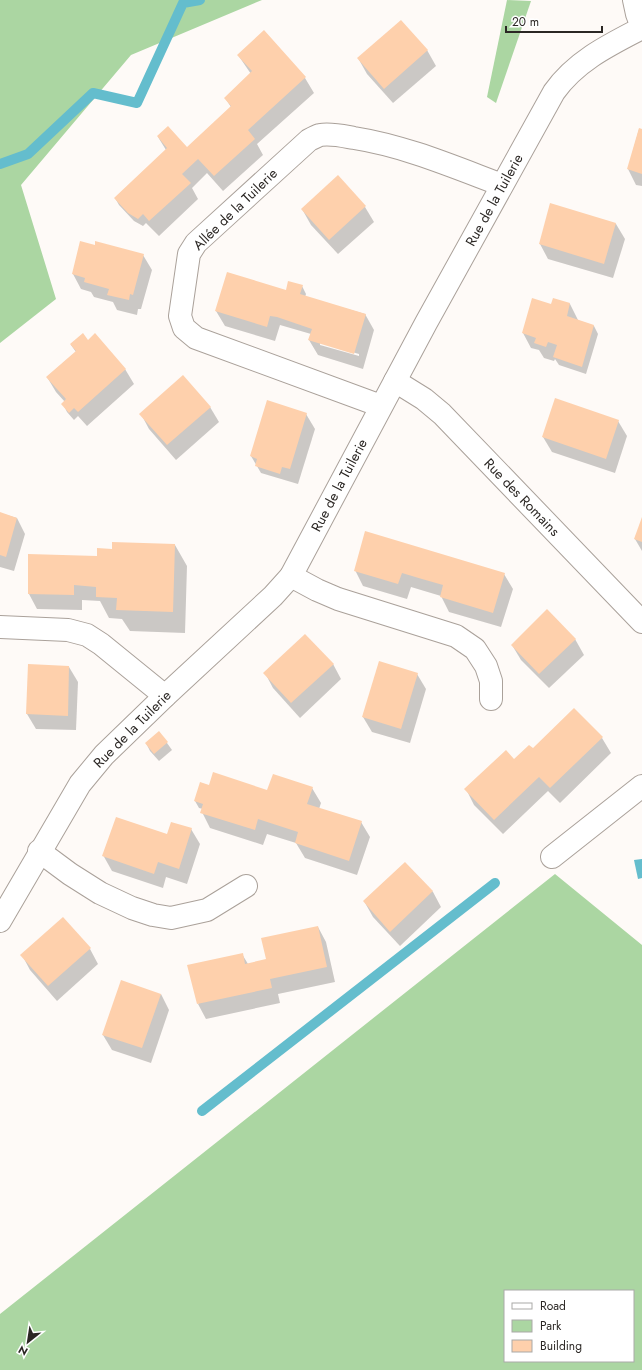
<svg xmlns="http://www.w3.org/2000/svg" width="642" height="1370" font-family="Jost,sans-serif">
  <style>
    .green { fill: #abd6a2; fill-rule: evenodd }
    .water { fill: #64bdcd }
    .shadow { fill: #0003; fill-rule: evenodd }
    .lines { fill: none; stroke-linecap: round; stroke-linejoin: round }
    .stream { stroke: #64bdcd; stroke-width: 10 }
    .building { fill: #fed0ac }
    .minor-casing { stroke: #aaa19a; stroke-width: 24 }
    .minor { stroke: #fff; stroke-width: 22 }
    .labels { text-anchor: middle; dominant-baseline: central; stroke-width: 3; stroke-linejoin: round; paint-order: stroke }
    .street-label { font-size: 14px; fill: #2b2724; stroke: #fff }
  </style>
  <rect width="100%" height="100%" fill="#fefaf7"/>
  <g class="green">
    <polygon points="0,0 262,0 131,55 21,185 56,299 0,343"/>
    <polygon points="507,0 531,1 496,103 487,97"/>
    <path d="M555 874 642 945V1370H0V1314ZM505 1291H633V1361H505Z"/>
  </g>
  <polygon class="water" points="642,859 642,878 638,879 634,860"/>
  <g class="shadow">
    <polygon points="264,31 305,78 314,93 257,144 263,155 223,191 207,173 192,188 198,199 159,236 146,223 143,226 134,221 119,205 115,198 166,150 158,137 187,148 231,107 225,98 251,74 238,55"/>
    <polygon points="427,50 436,66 393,103 367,74 358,58"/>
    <polygon points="639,129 642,130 642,186 636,185 628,169"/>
    <polygon points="338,177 365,207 374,222 338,254 311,225 302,209"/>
    <polygon points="551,205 616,224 625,239 613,278 548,259 540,244"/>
    <polygon points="95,246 143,255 152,270 141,309 138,309 137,315 117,310 113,302 94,297 91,292 81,289 73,274"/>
    <path d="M302 286 306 294 305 297 365 314 374 330 363 369 318 355 309 340 311 334 280 325 275 341 225 326 216 311ZM320 343 359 354V356L320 345Z"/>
    <polygon points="554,299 570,304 578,320 578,321 594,326 598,334 586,374 559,365 555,359 554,361 544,358 539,350 531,348 523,333 552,306"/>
    <polygon points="87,341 125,369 134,384 87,426 78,416 74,420 67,412 63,404 65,402 56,392 47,377 76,352 71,345"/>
    <polygon points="210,407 219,422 176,460 149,429 141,414"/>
    <polygon points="306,414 315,429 298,484 261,473 251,456"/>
    <polygon points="618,421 627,436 615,473 552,452 543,437"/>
    <polygon points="0,513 17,518 25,534 14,571 0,567"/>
    <polygon points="642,520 642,551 635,539"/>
    <polygon points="175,545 187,566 185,633 130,631 122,619 109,618 100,601 82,600 82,610 37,609 29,594 96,557 113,550"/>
    <polygon points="355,570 504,574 513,589 501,627 449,612 441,596 411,587 407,599 363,586"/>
    <polygon points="575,639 584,655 549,688 521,660 512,645"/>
    <polygon points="333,664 341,679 300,718 273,688 265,673"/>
    <polygon points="69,667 78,682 76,730 36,729 27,714"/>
    <polygon points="417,674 426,689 410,743 372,732 363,717"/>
    <polygon points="159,732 167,743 172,750 159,761 150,751 146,743"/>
    <polygon points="602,738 611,753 560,803 548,791 503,834 474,805 466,789 532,750"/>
    <polygon points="210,787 268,791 312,788 321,803 319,809 361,822 370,837 357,875 305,858 296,843 267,834 263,845 210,828 202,812 203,809 199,808 195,801"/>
    <polygon points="191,829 200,844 187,884 166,877 163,888 112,871 103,855"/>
    <polygon points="405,863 433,892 441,907 400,946 373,917 364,901"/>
    <polygon points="318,927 326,942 335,982 278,994 280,1003 206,1019 198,1004 242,954 248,964 267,960"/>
    <polygon points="90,949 98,964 57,1001 30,970 22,955"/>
    <polygon points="161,994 169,1010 151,1063 112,1050 103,1035"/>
  </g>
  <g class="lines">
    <g class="stream">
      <polyline points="0,164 28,154 93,93 137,103 183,3 200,0"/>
      <polyline points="202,1111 495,883"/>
    </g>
  </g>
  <g class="building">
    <polygon points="401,20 428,50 384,89 357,58"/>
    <polygon points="264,30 306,77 248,130 255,139 214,176 198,159 182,174 191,183 149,221 143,214 138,219 128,213 114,198 167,148 157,136 168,126 187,147 231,106 224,98 252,71 237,55"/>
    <polygon points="639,128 642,129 642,174 627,169"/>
    <polygon points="338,175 366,206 329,240 301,209"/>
    <polygon points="550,203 616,223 604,264 539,244"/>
    <polygon points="80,241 95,245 95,241 144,254 133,295 130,294 129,300 107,295 109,289 84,282 85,278 72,274"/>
    <polygon points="227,272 286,290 288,281 303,285 300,294 366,314 354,354 308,340 312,329 277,317 270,316 267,327 215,311"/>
    <polygon points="532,298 551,304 553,298 570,303 567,316 594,325 582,367 553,357 557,345 548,342 546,347 534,343 536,338 522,333"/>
    <polygon points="83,333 88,340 95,333 126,369 78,412 74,408 69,413 61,404 66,399 46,377 76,351 70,344"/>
    <polygon points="183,375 211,407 167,445 139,414"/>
    <polygon points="555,398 619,420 606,459 542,437"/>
    <polygon points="267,400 307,413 290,469 282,467 280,474 255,466 257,459 250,456"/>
    <polygon points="0,512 17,518 6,557 0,555"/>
    <polygon points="642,517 642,542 634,539"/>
    <polygon points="365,531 505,573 493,613 440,597 443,585 422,579 402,573 398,584 354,571"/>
    <polygon points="112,542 175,544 173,612 116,610 117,598 96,597 96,587 74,585 74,595 28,594 28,554 97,556 97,548 112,549"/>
    <polygon points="547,609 576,639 539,674 511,645"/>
    <polygon points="305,634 334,664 291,703 263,673"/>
    <polygon points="379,661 418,673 401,729 362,717"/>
    <polygon points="28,664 69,666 68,716 26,714"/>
    <polygon points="574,708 603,737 550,788 539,777 494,820 464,789 506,750 514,759 529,745 533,748"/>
    <polygon points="159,731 168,742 154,754 145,743"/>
    <polygon points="213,772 267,790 273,774 313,787 307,804 362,821 349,861 295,843 298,832 258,819 255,830 200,813 203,804 194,801 200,782 209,785"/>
    <polygon points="116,817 167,834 171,822 192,828 179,869 158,862 154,874 102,856"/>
    <polygon points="405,862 433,891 390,932 363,901"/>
    <polygon points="63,917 91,948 48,986 20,955"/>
    <polygon points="318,926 327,967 270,979 272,988 197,1004 187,965 243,953 245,964 266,959 261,938"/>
    <polygon points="121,980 161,994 142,1048 102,1035"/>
  </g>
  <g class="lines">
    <defs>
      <g id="minor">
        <polyline points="634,0 637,14 642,27"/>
        <polyline points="395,381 424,399 442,414 642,622"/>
        <path d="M381 406 196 338 184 328 180 316 189 254 196 243 309 140C313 138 317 136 320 135 331 133 343 136 354 138 405 146 454 167 502 185"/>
        <polyline points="291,576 317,590 338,599 456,636 475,649 486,666 491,681 491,699"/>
        <polyline points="0,627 68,630 87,635 101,644 165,696"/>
        <polyline points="39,851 70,874 100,893 132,908 153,915 171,918 207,910 246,886"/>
        <polyline points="552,857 642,786"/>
        <path d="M0 921 80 784 104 755 165 696 273 596 291 576 426 323 554 92C576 61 609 45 642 28"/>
      </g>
    </defs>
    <use href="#minor" class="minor-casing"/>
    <use href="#minor" class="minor"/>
  </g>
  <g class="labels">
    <g class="street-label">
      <text transform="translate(494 200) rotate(-61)">Rue de la Tuilerie</text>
      <text transform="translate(235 209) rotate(-44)">Allée de la Tuilerie</text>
      <text transform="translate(339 485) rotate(-62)">Rue de la Tuilerie</text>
      <text transform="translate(522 497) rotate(46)">Rue des Romains</text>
      <text transform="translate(132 729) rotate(-45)">Rue de la Tuilerie</text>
    </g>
  </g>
  <rect x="504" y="1290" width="130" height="72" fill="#ffffff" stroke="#aaa9a7"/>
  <rect x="512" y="1303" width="20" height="6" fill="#ffffff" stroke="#aaa9a7"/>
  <text x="540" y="1310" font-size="12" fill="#2b2724">Road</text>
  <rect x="512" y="1320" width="20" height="12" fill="#abd6a2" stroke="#aaa9a7"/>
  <text x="540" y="1330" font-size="12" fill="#2b2724">Park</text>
  <rect x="512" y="1340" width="20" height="12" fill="#fed0ac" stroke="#aaa9a7"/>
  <text x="540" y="1350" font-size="12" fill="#2b2724">Building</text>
  <g transform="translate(28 1342) rotate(210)" stroke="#ffffff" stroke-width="3" paint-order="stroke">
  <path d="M0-3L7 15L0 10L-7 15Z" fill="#2b2724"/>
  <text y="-6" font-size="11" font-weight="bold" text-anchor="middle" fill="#2b2724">N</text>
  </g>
  <path d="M506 26v6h96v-6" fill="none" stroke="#2b2724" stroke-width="2"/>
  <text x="512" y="26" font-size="12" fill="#2b2724" stroke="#ffffff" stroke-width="3" paint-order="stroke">20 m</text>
</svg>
